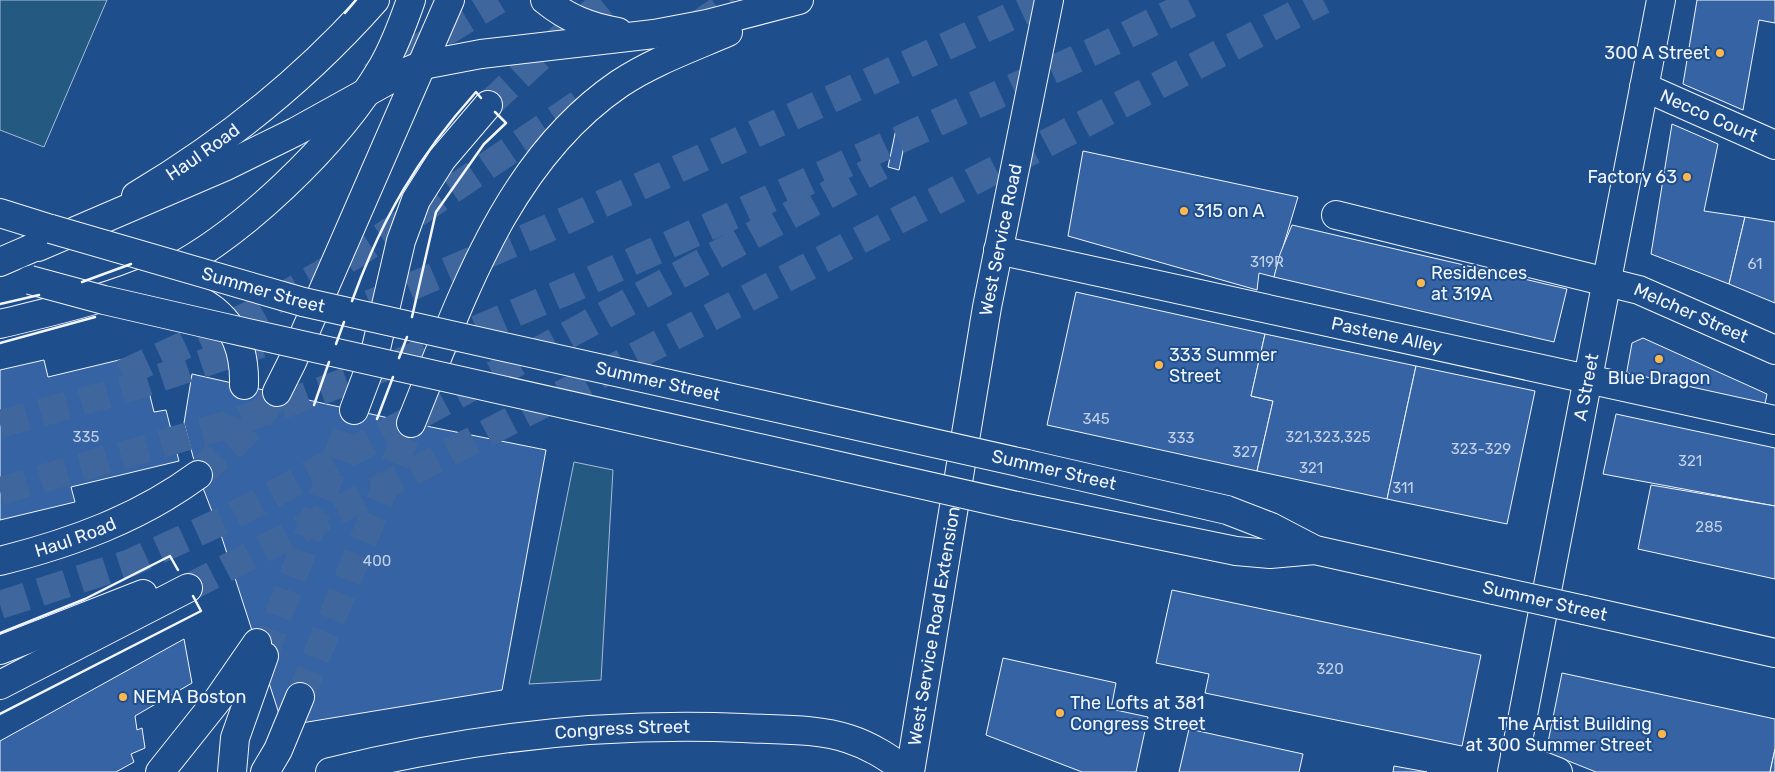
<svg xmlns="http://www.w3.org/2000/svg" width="1775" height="772" font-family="Rubik,sans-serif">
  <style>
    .green { fill: #245a82; stroke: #a8bbd7 }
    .building { fill: #3563a3; stroke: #f2f6ff }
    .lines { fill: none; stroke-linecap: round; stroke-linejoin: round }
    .major-tunnel { stroke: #3f679d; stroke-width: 28; stroke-dasharray: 28 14; stroke-linecap: butt }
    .highway-tunnel { stroke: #3f679d; stroke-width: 28; stroke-dasharray: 28 14; stroke-linecap: butt }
    .minor-casing { stroke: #f2f6ff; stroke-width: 30 }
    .major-casing { stroke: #f2f6ff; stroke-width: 30 }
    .highway-casing { stroke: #f2f6ff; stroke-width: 30 }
    .minor { stroke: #1f4e8c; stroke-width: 28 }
    .major { stroke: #1f4e8c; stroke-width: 28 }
    .highway { stroke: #1f4e8c; stroke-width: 28 }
    .major-bridge-casing { stroke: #f2f6ff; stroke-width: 30; stroke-linecap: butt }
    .major-bridge { stroke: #1f4e8c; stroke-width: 28 }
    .wall { stroke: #f2f6ff; stroke-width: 2.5 }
    .poi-dot { fill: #ffb74d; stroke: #1f4e8c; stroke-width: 2 }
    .labels { text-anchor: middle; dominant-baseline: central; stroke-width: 4; stroke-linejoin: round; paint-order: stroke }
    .number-label { font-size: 15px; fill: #c3d1e8 }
    .poi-label { font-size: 18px; fill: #f2f6ff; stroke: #1f4e8c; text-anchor: start }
    .street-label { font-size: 18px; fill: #f2f6ff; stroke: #1f4e8c }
  </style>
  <rect width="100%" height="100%" fill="#1f4e8c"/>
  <g class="green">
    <polygon points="0,0 107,0 44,147 0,130"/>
    <polygon points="574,462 613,470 601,680 529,684"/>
  </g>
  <g class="building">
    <polygon points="1697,0 1775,0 1775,23 1759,20 1743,110 1683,84"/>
    <polygon points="1672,124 1718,144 1704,211 1745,217 1729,284 1651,254"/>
    <polygon points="896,129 907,132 899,170 888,167"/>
    <polygon points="1083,151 1298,197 1274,277 1259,273 1257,290 1068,236"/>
    <polygon points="1745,217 1775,222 1775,303 1729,284"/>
    <polygon points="1292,225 1567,289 1554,342 1274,277 1280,254"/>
    <polygon points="1076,292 1265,334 1251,396 1273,401 1257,471 1047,425"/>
    <polygon points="1265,334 1416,366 1387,499 1257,471 1273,401 1251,396"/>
    <polygon points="1643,338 1767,394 1765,404 1626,376 1632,343"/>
    <polygon points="140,355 154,412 166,410 179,461 71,487 75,502 0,520 0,370 44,360 48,377"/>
    <polygon points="1416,366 1535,391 1507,524 1387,499"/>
    <polygon points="192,374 411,423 546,450 502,690 283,726 221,535 198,475 184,423"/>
    <polygon points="1616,414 1775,448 1775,506 1603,474"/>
    <polygon points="1651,485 1775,506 1775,579 1638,549"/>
    <polygon points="1172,590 1481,655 1462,746 1205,693 1209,674 1156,663"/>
    <polygon points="184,639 192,683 135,716 137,730 142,728 145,748 131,754 134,762 116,772 0,772 0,741"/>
    <polygon points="1003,658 1116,683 1111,709 1148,717 1136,772 1082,772 986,735"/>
    <polygon points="1562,673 1775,719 1775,749 1770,772 1596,772 1546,752"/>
    <polygon points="1189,729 1303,754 1299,772 1179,772"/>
    <polygon points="1775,749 1775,772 1770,772"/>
    <polygon points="1394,766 1427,772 1393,772"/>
  </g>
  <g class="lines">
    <path class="major-tunnel" d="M198 475C228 451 257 426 277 392"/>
    <g class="highway-tunnel">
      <polyline points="696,26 734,0"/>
      <polyline points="371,77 498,0"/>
      <polyline points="488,105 564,35 608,0"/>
      <polyline points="370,304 549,228 1047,0"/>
      <polyline points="122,374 252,314 358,253 589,97"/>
      <polyline points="0,424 123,390 261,344"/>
      <path d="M198 475C215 456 233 438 240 413"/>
      <polyline points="0,491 230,424 405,360 576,287 1096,50 1198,0"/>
      <polyline points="188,588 1323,0"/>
      <polyline points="0,605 130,563 227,519 881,166"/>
      <polyline points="264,656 354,410"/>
      <polyline points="300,697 411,423"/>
    </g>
    <defs>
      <g id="minor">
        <path id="s1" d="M1644 87 1775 145"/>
        <path id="s2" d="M1336 215 1639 290 1775 350"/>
        <path id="s3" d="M998 250 1775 420"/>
        <polyline points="1515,755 1558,772"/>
        <path id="s4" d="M910 772 987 307 1049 0"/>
      </g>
      <g id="major">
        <path id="s5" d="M136 196C225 143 306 78 375 0"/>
        <polyline points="0,213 51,229"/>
        <polyline points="0,262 60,236"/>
        <polyline points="277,392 292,362 450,0"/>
        <polyline points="1027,464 1227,510 1271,527 1315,550 1494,590"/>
        <polyline points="1017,506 1236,551 1270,554 1315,550"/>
        <path id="s6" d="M0 561C71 543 138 519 198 475"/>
        <polyline points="1584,610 1775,653"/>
        <path id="s7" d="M330 772C466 738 603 722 743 728 778 730 816 728 849 739 871 746 889 758 908 772"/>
        <path id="s8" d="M1512 772 1661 0"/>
      </g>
      <g id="highway">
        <path d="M545 0C567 18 589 27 618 32"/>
        <polyline points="38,247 224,167 295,132 396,76 423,65 481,54 654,34 707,24 799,0"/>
        <path d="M133 290C198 285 246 316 244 385"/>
        <path d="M0 324C53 311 109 299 159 276 239 239 339 142 383 66 395 45 403 23 411 0"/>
        <polyline points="354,410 374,357 401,241 416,200 442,159 488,105"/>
        <path d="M411 423C461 301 505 162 619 84 652 62 691 48 728 32"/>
        <polyline points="0,650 143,594"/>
        <polyline points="0,685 188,588"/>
        <polyline points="160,772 219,698 257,643"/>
        <polyline points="232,772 235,738 264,656"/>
        <polyline points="265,772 278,750 300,697"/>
      </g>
    </defs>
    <use href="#minor" class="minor-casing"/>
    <use href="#major" class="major-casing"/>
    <use href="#highway" class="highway-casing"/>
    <use href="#minor" class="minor"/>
    <use href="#major" class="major"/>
    <use href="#highway" class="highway"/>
    <defs>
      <g id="major-bridge">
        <path id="s9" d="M51 229 303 302 1027 464"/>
        <polyline points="30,280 104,300 217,326 1017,506"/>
        <polyline points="1494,590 1584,610"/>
      </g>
    </defs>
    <use href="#major-bridge" class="major-bridge-casing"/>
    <use href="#major-bridge" class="major-bridge"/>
    <g class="wall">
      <polyline points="345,13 356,0"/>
      <polyline points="82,282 131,264"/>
      <path d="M352 301C382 218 417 158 476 92L481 98"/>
      <polyline points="0,304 39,295"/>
      <polyline points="412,317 436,212 484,144 506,123 495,112"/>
      <polyline points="0,343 95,317"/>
      <polyline points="336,344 344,322"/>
      <polyline points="399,358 407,337"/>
      <polyline points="314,405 329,362"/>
      <polyline points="377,419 393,377"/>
      <polyline points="0,633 85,599 170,556 178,570"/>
      <polyline points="0,714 201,611 193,596"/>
    </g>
  </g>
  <g class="poi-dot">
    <circle cx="1720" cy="53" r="5"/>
    <circle cx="1687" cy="177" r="5"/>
    <circle cx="1184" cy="211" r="5"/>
    <circle cx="1421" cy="283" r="5"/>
    <circle cx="1659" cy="359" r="5"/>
    <circle cx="1159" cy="365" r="5"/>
    <circle cx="123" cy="697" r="5"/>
    <circle cx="1060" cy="713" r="5"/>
    <circle cx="1662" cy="734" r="5"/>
  </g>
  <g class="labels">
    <g class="number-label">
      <text x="1267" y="262">319R</text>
      <text x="1755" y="264">61</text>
      <text x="1096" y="419">345</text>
      <text x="86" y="437">335</text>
      <text x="1328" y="437">321,323,325</text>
      <text x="1181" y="438">333</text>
      <text x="1481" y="449">323-329</text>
      <text x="1245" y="452">327</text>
      <text x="1690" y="461">321</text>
      <text x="1311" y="468">321</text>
      <text x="1403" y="488">311</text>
      <text x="1709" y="527">285</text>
      <text x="377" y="561">400</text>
      <text x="1330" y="669">320</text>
    </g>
    <g class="poi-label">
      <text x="1710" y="53" text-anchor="end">300 A Street</text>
      <text x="1677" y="177" text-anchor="end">Factory 63</text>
      <text x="1194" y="211">315 on A</text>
      <text x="1431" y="273">Residences<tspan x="1431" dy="21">at 319A</tspan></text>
      <text x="1169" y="355">333 Summer<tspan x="1169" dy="21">Street</tspan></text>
      <text x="1659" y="378" text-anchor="middle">Blue Dragon</text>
      <text x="133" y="697">NEMA Boston</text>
      <text x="1070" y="703">The Lofts at 381<tspan x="1070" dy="21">Congress Street</tspan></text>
      <text x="1652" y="724" text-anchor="end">The Artist Building<tspan x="1652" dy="21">at 300 Summer Street</tspan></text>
    </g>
    <g class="street-label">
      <text stroke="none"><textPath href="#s1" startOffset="71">Necco Court</textPath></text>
      <text stroke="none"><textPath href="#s5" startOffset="80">Haul Road</textPath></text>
      <text stroke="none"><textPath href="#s4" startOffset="540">West Service Road</textPath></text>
      <text stroke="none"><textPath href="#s9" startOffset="221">Summer Street</textPath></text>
      <text stroke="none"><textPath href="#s2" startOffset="369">Melcher Street</textPath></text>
      <text stroke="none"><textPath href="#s3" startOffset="398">Pastene Alley</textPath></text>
      <text stroke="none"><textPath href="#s9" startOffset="626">Summer Street</textPath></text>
      <text stroke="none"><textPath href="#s8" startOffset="392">A Street</textPath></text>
      <text transform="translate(1054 470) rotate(13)">Summer Street</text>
      <text stroke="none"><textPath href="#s6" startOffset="79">Haul Road</textPath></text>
      <text transform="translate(1545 601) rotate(13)">Summer Street</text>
      <text stroke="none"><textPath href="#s4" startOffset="148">West Service Road Extension</textPath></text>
      <text stroke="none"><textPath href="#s7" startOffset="296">Congress Street</textPath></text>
    </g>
  </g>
</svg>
